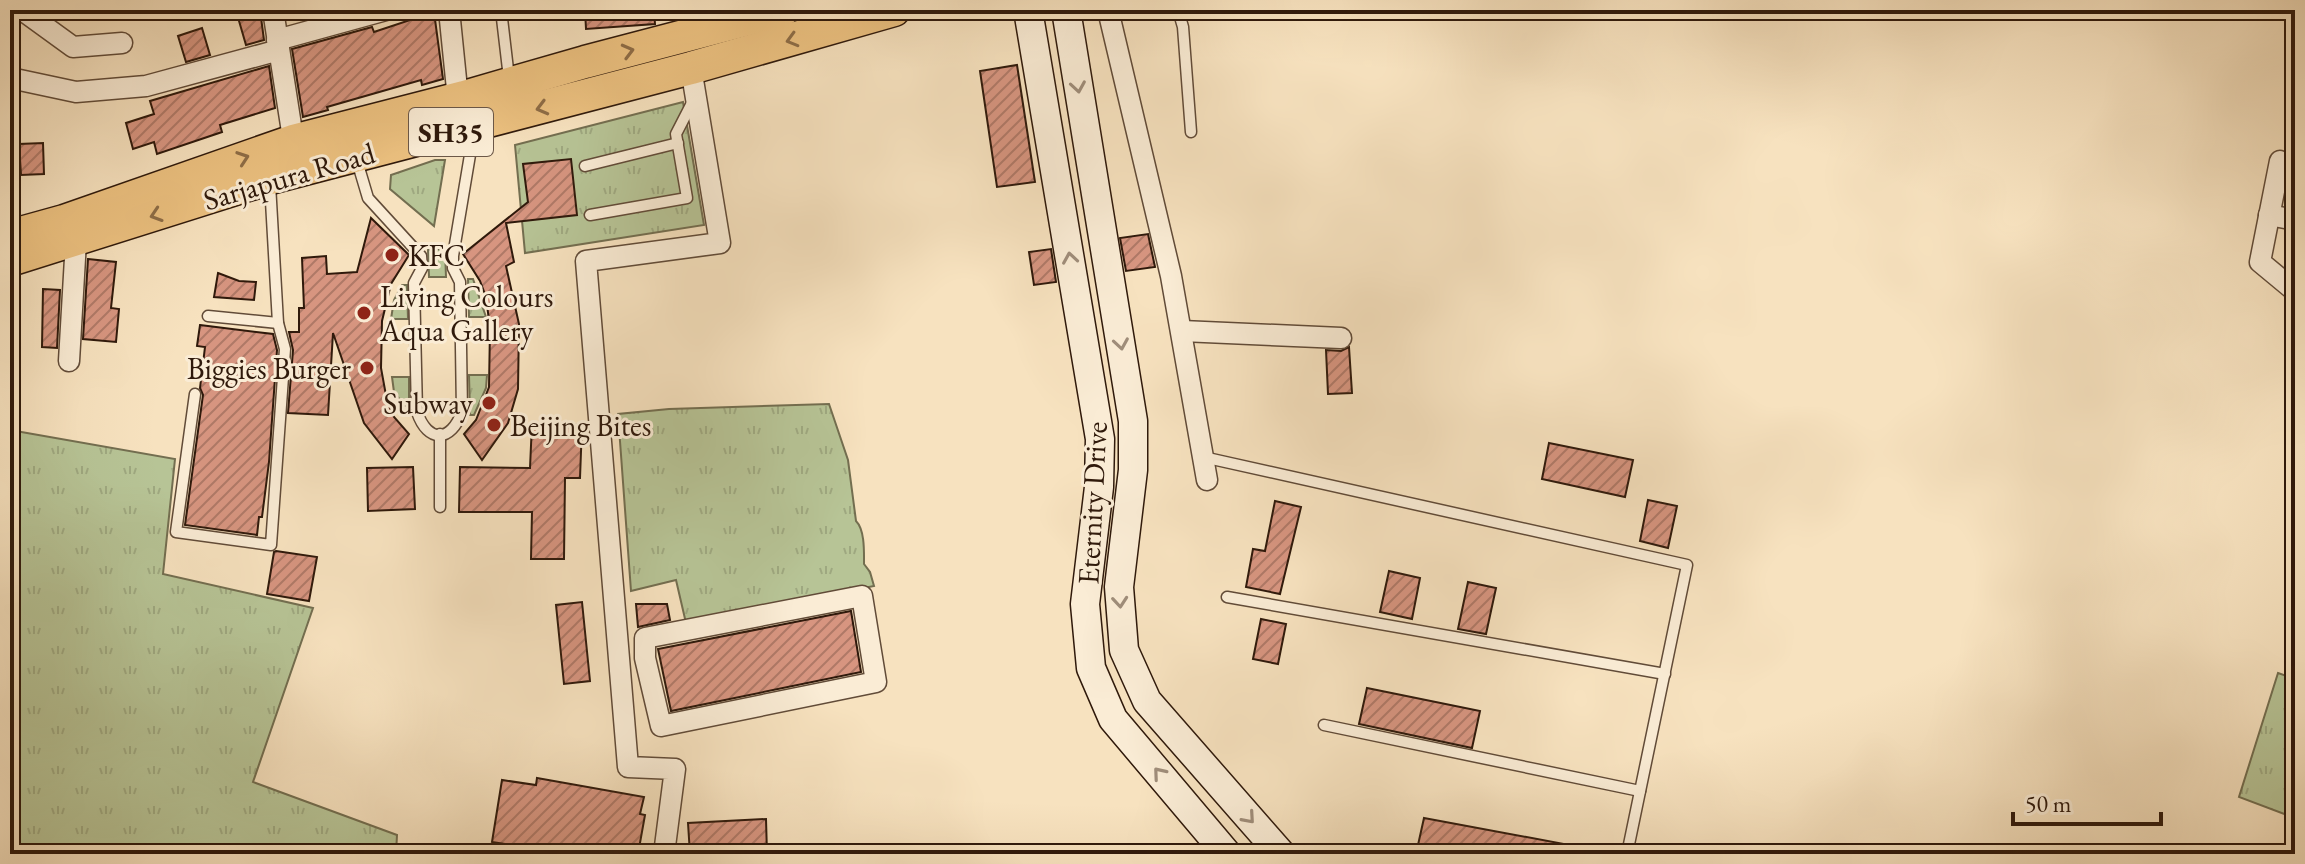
<svg xmlns="http://www.w3.org/2000/svg" width="2305" height="864" font-family="'EB Garamond',serif">
  <style>
    .grass { fill: url(#grass-tufts); stroke: #736e50; stroke-width: 2 }
    .building { fill: url(#building-hatch); stroke: #2f190b; stroke-width: 2 }
    .lines { fill: none; stroke-linecap: round; stroke-linejoin: round }
    .lane-casing { stroke: #614b38; stroke-width: 13 }
    .street-casing { stroke: #614b38; stroke-width: 23 }
    .secondary-casing { stroke: #2f190b; stroke-width: 31 }
    .primary-casing { stroke: #2f190b; stroke-width: 35 }
    .lane { stroke: #faecd5; stroke-width: 10 }
    .street { stroke: #faecd5; stroke-width: 20 }
    .secondary { stroke: #faecd5; stroke-width: 28 }
    .primary { stroke: #ecc180; stroke-width: 32 }
    .oneway { stroke: #8e6d46 }
    .oneway2 { stroke: #9f8d7a }
    .poi-dot { fill: #8f2418; stroke: #faecd5; stroke-width: 3 }
    .labels { text-anchor: middle; dominant-baseline: central; stroke-width: 6; stroke-linejoin: round; paint-order: stroke }
    .shield { fill: #faecd5; stroke: #6c5848; stroke-width: 2 }
    .shield-label { font-size: 28px; font-weight: bold; fill: #2f190b }
    .street-label { font-size: 30px; fill: #2f190b; stroke: #faecd5 }
    .poi-label { font-size: 30px; fill: #2f190b; stroke: #faecd5; text-anchor: start }
  </style>
  <defs>
    <pattern id="grass-tufts" width="24" height="20" patternUnits="userSpaceOnUse" patternTransform="scale(2)"><rect width="24" height="20" fill="#b7c496"/><path d="M3 7l-1-3M5 7V3M7 7l1-3M15 17l-1-3M17 17v-4M19 17l1-3" fill="none" stroke="#9ea880"/></pattern>
    <pattern id="building-hatch" width="6" height="6" patternUnits="userSpaceOnUse" patternTransform="scale(2)"><rect width="6" height="6" fill="#d79580"/><path d="M-1 1l2-2M0 6l6-6M5 7l2-2" fill="none" stroke="#af7967"/></pattern>
  </defs>
  <rect width="100%" height="100%" fill="#f7e2bf"/>
  <filter id="stains"><feTurbulence type="fractalNoise" baseFrequency=".0025" numOctaves="4"/><feColorMatrix values="0 0 0 0 .2 0 0 0 0 .09 0 0 0 0 .02 0 0 0 .5 -.17"/></filter>
  <radialGradient id="worn" r=".72"><stop offset=".6" stop-color="#630" stop-opacity="0"/><stop offset="1" stop-color="#630" stop-opacity=".3"/></radialGradient>
  <g class="grass">
    <polygon points="683,102 704,225 525,253 515,145"/>
    <polygon points="435,160 445,160 434,226 390,189 391,175"/>
    <polygon points="445,249 446,277 429,277 428,250"/>
    <polygon points="468,279 473,279 486,317 469,317"/>
    <polygon points="402,285 407,285 408,319 391,319 394,300"/>
    <polygon points="469,375 487,375 486,388 474,415 470,415"/>
    <polygon points="392,377 409,377 409,406 405,406 394,392"/>
    <path d="M829 404 848 460 856 521C865 530 864 552 864 564L870 572 874 586 686 623 676 580 631 591 618 414 669 409Z"/>
    <polygon points="10,430 175,459 163,574 313,608 253,782 397,835 396,854 10,854"/>
    <polygon points="2278,673 2295,679 2295,818 2239,797"/>
  </g>
  <g class="building">
    <polygon points="251,10 260,10 264,40 246,45 237,14"/>
    <polygon points="585,10 654,10 655,24 586,29"/>
    <polygon points="434,12 443,79 422,85 421,80 327,107 328,110 303,117 292,49 372,27 374,32"/>
    <polygon points="202,28 210,55 186,62 178,36"/>
    <polygon points="1017,65 1035,182 997,187 980,71"/>
    <polygon points="269,66 275,108 220,125 222,132 157,154 154,142 133,149 126,123 154,114 150,101"/>
    <polygon points="43,143 44,174 21,175 19,144"/>
    <polygon points="571,159 577,215 506,223 514,262 506,266 519,324 518,389 508,423 482,460 464,434 476,420 489,387 490,328 486,297 480,281 463,254 528,202 523,164"/>
    <polygon points="371,218 409,255 391,284 382,321 381,368 387,401 394,417 409,434 392,459 364,423 333,333 328,415 288,413 293,350 289,332 299,332 299,308 304,308 302,258 326,256 327,274 357,272"/>
    <polygon points="1148,234 1155,267 1126,271 1120,238"/>
    <polygon points="1051,249 1056,282 1034,285 1029,252"/>
    <polygon points="88,259 116,262 111,308 119,309 116,342 83,339"/>
    <polygon points="218,273 239,281 256,282 254,300 214,297"/>
    <polygon points="43,289 60,290 57,348 42,347"/>
    <polygon points="200,325 273,334 277,350 269,462 262,517 259,517 257,535 185,525 203,395 200,388 205,347 197,346"/>
    <polygon points="1349,347 1352,393 1328,394 1326,350 1341,351"/>
    <polygon points="532,423 582,425 580,478 565,478 564,559 531,559 532,512 459,512 460,467 530,468"/>
    <polygon points="1549,443 1633,460 1625,497 1542,479"/>
    <polygon points="413,467 415,509 368,511 367,468"/>
    <polygon points="1648,500 1677,506 1668,548 1640,541"/>
    <polygon points="1275,501 1301,507 1280,594 1246,587 1253,549 1265,551"/>
    <polygon points="276,551 317,557 309,601 267,594 274,552"/>
    <polygon points="1389,571 1420,578 1412,619 1380,612"/>
    <polygon points="1468,582 1496,588 1486,634 1458,629"/>
    <polygon points="582,602 590,681 564,684 556,605"/>
    <polygon points="636,604 667,604 670,620 638,627"/>
    <polygon points="851,611 861,672 671,711 658,649"/>
    <polygon points="1261,619 1286,624 1278,664 1253,659"/>
    <polygon points="1367,688 1480,711 1472,748 1359,724"/>
    <polygon points="537,778 644,797 640,814 645,815 638,854 567,854 492,842 502,780 536,785"/>
    <polygon points="1424,818 1580,847 1580,854 1416,854"/>
    <polygon points="766,819 767,854 690,854 688,823"/>
  </g>
  <g class="lines">
    <defs>
      <g id="lane">
        <polyline points="501,10 509,78"/>
        <polyline points="1178,10 1183,27 1191,132"/>
        <path d="M357 161 368 198 421 256 422 268 414 283 417 412C428 444 451 442 462 412L460 282 453 268V256L474 131"/>
        <polyline points="585,166 678,143"/>
        <polyline points="590,215 687,198 676,134 694,99"/>
        <polyline points="208,316 278,323"/>
        <polyline points="195,394 176,532 271,545 285,349 278,323 270,184"/>
        <polyline points="1203,457 1687,565 1627,854"/>
        <polyline points="440,507 440,434"/>
        <polyline points="1227,597 1665,674"/>
        <polyline points="1324,725 1640,791"/>
      </g>
      <g id="street">
        <polyline points="22,10 73,47 122,43"/>
        <polyline points="273,10 295,151"/>
        <polyline points="449,10 458,99"/>
        <polyline points="1108,10 1171,276 1207,480"/>
        <polyline points="277,40 386,10"/>
        <polyline points="10,75 15,79 76,92 146,86 279,50"/>
        <polyline points="2280,161 2260,262 2295,291"/>
        <polyline points="2269,215 2295,220"/>
        <polyline points="1182,331 1341,338"/>
        <polyline points="69,361 76,241"/>
        <polygon points="862,596 876,682 661,726 645,658 645,638"/>
        <polyline points="664,854 675,769 628,767 586,261 720,243 691,68"/>
      </g>
      <g id="secondary">
        <polyline points="1028,10 1100,439 1099,487 1085,604 1091,668 1113,719 1227,854"/>
        <polyline points="1066,10 1133,421 1133,470 1119,587 1124,650 1147,701 1281,854"/>
      </g>
      <g id="primary">
        <polyline points="10,236 64,221 293,141 464,97 585,62 783,10"/>
        <polyline points="10,260 270,178 691,68 894,10"/>
      </g>
    </defs>
    <use href="#lane" class="lane-casing"/>
    <use href="#street" class="street-casing"/>
    <use href="#secondary" class="secondary-casing"/>
    <use href="#primary" class="primary-casing"/>
    <use href="#lane" class="lane"/>
    <use href="#street" class="street"/>
    <use href="#secondary" class="secondary"/>
    <use href="#primary" class="primary"/>
  </g>
  <defs><path id="oneway-chevron" d="M-2-3.5L2.5 0L-2 3.5" fill="none" stroke-width="1.6" stroke-linecap="round" stroke-linejoin="round" transform="scale(2)"/></defs>
  <g class="oneway">
    <use href="#oneway-chevron" transform="translate(792 40) rotate(164)"/>
    <use href="#oneway-chevron" transform="translate(628 51) rotate(-15)"/>
    <use href="#oneway-chevron" transform="translate(542 108) rotate(165)"/>
    <use href="#oneway-chevron" transform="translate(243 158) rotate(-19)"/>
    <use href="#oneway-chevron" transform="translate(156 215) rotate(162)"/>
  </g>
  <g class="oneway2">
    <use href="#oneway-chevron" transform="translate(1078 87) rotate(81)"/>
    <use href="#oneway-chevron" transform="translate(1070 258) rotate(-99)"/>
    <use href="#oneway-chevron" transform="translate(1121 344) rotate(81)"/>
    <use href="#oneway-chevron" transform="translate(1120 602) rotate(85)"/>
    <use href="#oneway-chevron" transform="translate(1159 773) rotate(-130)"/>
    <use href="#oneway-chevron" transform="translate(1249 818) rotate(49)"/>
  </g>
  <g class="poi-dot">
    <circle cx="392" cy="255" r="8"/>
    <circle cx="364" cy="313" r="8"/>
    <circle cx="367" cy="368" r="8"/>
    <circle cx="489" cy="403" r="8"/>
    <circle cx="494" cy="425" r="8"/>
  </g>
  <g class="labels">
    <rect class="shield" x="409" y="108" width="84" height="48" rx="6"/>
    <g class="shield-label">
      <text x="451" y="132">SH35</text>
    </g>
    <g class="street-label">
      <text transform="translate(289 176) rotate(-16)">Sarjapura Road</text>
      <text transform="translate(1092 503) rotate(-87)">Eternity Drive</text>
    </g>
    <g class="poi-label">
      <text x="408" y="255">KFC</text>
      <text x="380" y="296">Living Colours<tspan x="380" dy="34">Aqua Gallery</tspan></text>
      <text x="351" y="368" text-anchor="end">Biggies Burger</text>
      <text x="473" y="403" text-anchor="end">Subway</text>
      <text x="510" y="425">Beijing Bites</text>
    </g>
  </g>
  <rect width="2305" height="864" fill="none" stroke="#f7e2bf" stroke-width="40"/>
  <rect x="12" y="12" width="2281" height="840" fill="none" stroke="#2f190b" stroke-width="4"/>
  <rect x="20" y="20" width="2265" height="824" fill="none" stroke="#2f190b" stroke-width="2"/>
  <path d="M2013 812v12h148v-12" fill="none" stroke="#2f190b" stroke-width="4"/>
  <text x="2025" y="812" font-size="24" fill="#2f190b" stroke="#faecd5" stroke-width="6" paint-order="stroke">50 m</text>
  <rect width="100%" height="100%" filter="url(#stains)"/>
  <rect width="100%" height="100%" fill="url(#worn)"/>
</svg>
